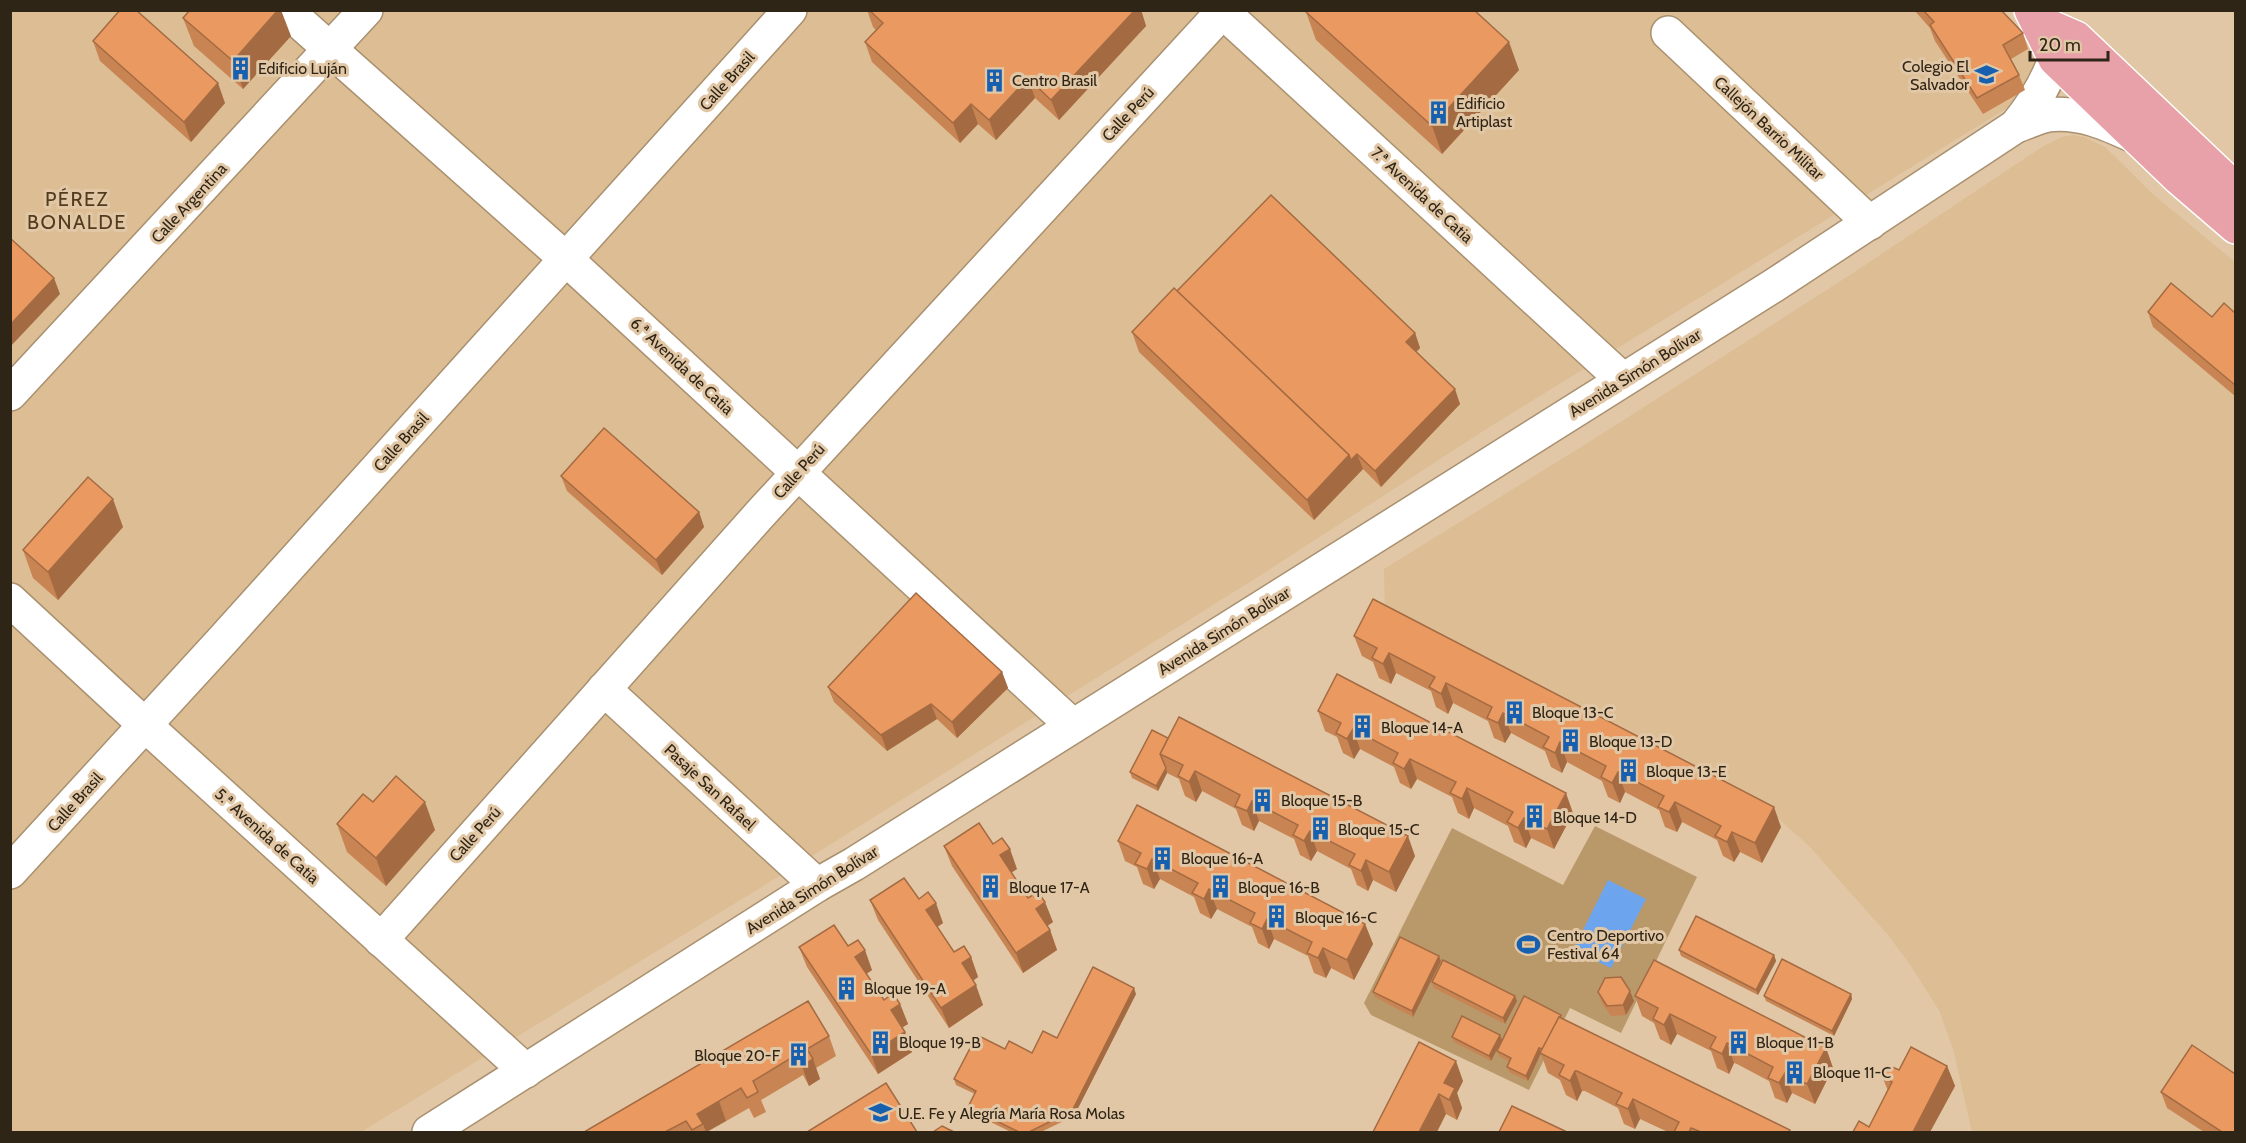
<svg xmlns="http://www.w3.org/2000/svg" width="2246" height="1143" font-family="Cabin,sans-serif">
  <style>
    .built { fill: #dcbd94 }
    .green { fill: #b9986a }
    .water { fill: #6ca5ed }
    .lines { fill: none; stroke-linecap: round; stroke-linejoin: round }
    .minor-casing { stroke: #a9906f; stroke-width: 36 }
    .major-casing { stroke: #fff; stroke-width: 36 }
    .minor { stroke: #fff; stroke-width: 33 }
    .major { stroke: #e8a0a9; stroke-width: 33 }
    .wall { fill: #c98453 }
    .shaded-wall { fill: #a46b43 }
    .building { fill: #ea9960; stroke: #a46b43; stroke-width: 1.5 }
    .labels { text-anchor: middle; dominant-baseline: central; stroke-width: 6; stroke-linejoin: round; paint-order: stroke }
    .poi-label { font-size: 16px; fill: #2f2517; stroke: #e1c7a5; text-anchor: start }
    .street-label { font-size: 16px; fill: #2f2517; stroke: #e1c7a5 }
    .quarter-label { font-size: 20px; letter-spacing: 1.5px; fill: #523c1d; stroke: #e1c7a5 }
  </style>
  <rect width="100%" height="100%" fill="#e1c7a5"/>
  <g class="built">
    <polygon points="2000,10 2033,43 2036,69 2025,97 1491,426 1264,573 791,869 361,1132 11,1132 10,11"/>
    <polygon points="2073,135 2084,137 2105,147 2155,196 2235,262 2235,1132 1972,1132 1954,1052 1940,1012 1911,966 1888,935 1810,847 1779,819 1385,615 1384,569 1602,434 1847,277 2042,147 2062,137"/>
  </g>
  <polygon class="green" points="1595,826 1697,877 1621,1033 1570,1008 1529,1090 1371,1015 1364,1003 1452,828 1563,885"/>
  <polygon class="water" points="1608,880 1646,899 1611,968 1573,950"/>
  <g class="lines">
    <defs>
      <g id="minor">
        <polyline points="286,10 566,259 1073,726"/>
        <polyline points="1221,10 1623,380"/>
        <polyline points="1668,33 1870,223"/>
        <path d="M2016 126C2033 105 2046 85 2055 59"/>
        <polyline points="10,394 366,10"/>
        <polyline points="10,600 145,725 526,1071"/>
        <polyline points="604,689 817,885"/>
        <polyline points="10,872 221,642 790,10"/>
        <polyline points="381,940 762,512 1224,10"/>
        <path d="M429 1132 817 885 854 864 1773 286 2016 126C2026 123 2037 117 2048 115 2080 111 2108 124 2136 137"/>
      </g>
      <g id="major">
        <polyline points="2031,10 2055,59 2179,178 2236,227"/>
        <polyline points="2037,21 2076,38 2236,190"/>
      </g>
    </defs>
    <use href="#minor" class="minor-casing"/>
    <use href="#major" class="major-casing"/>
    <use href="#minor" class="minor"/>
    <use href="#major" class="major"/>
  </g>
  <g class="wall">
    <polygon points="867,10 1141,10 1146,26 1059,120 1035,98 996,140 978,124 960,143 872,62 865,42 876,30 873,27"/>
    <polygon points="1914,10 2001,10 2023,33 2028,49 2011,59 2019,75 2025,90 1983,114 1935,41 1930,28"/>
    <polygon points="1306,12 1519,70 1442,154 1316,40"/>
    <polygon points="183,18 291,36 243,89 194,46"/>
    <polygon points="93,41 225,103 191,142 100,61"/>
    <polygon points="1177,291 1415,333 1420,348 1416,352 1460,404 1381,487 1363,469 1314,520 1139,352 1132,332"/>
    <polygon points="2148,312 2212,317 2235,313 2235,396 2153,327"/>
    <polygon points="561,476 699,512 704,527 662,575 567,491"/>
    <polygon points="123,527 58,600 33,578 23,550"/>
    <polygon points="1354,636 1781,827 1762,863 1740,852 1734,862 1723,856 1717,840 1682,822 1677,832 1665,827 1659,810 1625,792 1620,803 1608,797 1602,781 1567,762 1562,773 1551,767 1545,751 1511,733 1505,743 1494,738 1488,721 1453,703 1448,714 1436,707 1431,691 1396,673 1391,684 1379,678 1373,662 1362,656"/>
    <polygon points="1002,672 1008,688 957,738 937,719 887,751 834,702 828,687"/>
    <polygon points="1318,711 1573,813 1554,849 1531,838 1526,848 1514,842 1508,826 1474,808 1469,819 1458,813 1452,797 1417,779 1411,789 1400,783 1394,767 1360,749 1354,759 1343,753 1337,737 1325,731"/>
    <polygon points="1168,738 1415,856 1396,892 1373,880 1368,891 1357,885 1351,869 1317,851 1311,861 1300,855 1294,839 1259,821 1254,831 1242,825 1236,809 1204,792 1202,791 1196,802 1185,796 1179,779 1167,773 1158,791 1132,778 1130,772"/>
    <polygon points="373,802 435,830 386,886 347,852 337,824"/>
    <polygon points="1118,841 1365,924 1373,944 1354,980 1331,968 1326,978 1314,973 1308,956 1274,939 1269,949 1258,943 1252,927 1217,909 1211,919 1200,913 1194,897 1160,879 1154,889 1143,884 1137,867 1125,861"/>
    <polygon points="993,844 1017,869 1011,873 1028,898 1053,922 1047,926 1050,930 1057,950 1023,973 952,866 944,846"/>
    <polygon points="919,899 943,923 937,927 954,952 971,957 978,977 973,981 983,1005 949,1028 878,920 870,900"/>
    <polygon points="848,946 872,970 866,974 884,1000 900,1004 908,1024 902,1027 905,1032 912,1052 878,1074 807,967 799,947"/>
    <polygon points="1679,950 1774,955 1776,961 1758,995 1681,956"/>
    <polygon points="1441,961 1413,1017 1375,997 1373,992"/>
    <polygon points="1432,982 1517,1001 1505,1024 1434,988"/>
    <polygon points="1598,992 1634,1001 1626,1015 1611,1016 1602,1003"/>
    <polygon points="1136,994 1074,1116 1041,1132 1011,1132 970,1112 968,1107 975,1094 956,1085 954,1079 1005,1049 1032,1053 1057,1038"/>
    <polygon points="1851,994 1852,999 1834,1036 1766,1001 1764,996"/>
    <polygon points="1635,996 1826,1048 1833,1068 1815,1104 1792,1093 1787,1103 1775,1098 1769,1081 1737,1064 1734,1063 1729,1074 1717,1068 1711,1051 1677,1034 1671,1045 1660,1039 1654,1023 1642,1016"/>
    <polygon points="1561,1015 1562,1019 1790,1130 1790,1132 1668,1132 1640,1119 1635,1129 1624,1124 1618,1108 1585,1091 1582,1091 1577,1101 1566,1095 1560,1080 1548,1073 1541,1054 1528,1081 1509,1072 1507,1067 1510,1062 1499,1056 1497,1051"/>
    <polygon points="1500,1035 1502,1040 1491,1061 1454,1042 1452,1037"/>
    <polygon points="829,1036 836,1056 816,1068 820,1079 809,1086 803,1075 761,1100 766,1112 754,1118 749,1108 707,1132 584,1132"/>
    <polygon points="1947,1066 1955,1086 1930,1132 1853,1132 1869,1127 1888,1091 1882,1076 1899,1070"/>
    <polygon points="1463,1081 1457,1093 1462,1108 1457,1120 1446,1114 1373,1132"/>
    <polygon points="2161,1092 2235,1132 2204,1132 2167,1108"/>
  </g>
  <g class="shaded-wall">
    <polygon points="278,10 281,10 291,36 243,89 233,61"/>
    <polygon points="1135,10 1141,10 1146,26 1059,120 1051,100"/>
    <polygon points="1509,42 1519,70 1442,154 1432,126"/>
    <polygon points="1028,78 1035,98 996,140 989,120"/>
    <polygon points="218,83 225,103 191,142 184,122"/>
    <polygon points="971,104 978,124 960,143 953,123"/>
    <polygon points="54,278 60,294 10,347 10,325"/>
    <polygon points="1415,333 1420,348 1411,357 1406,342"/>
    <polygon points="1455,389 1460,404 1381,487 1375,471"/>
    <polygon points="1357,454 1363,469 1314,520 1307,500 1349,455"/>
    <polygon points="113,499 123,527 58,600 48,572"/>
    <polygon points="699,512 704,527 662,575 656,560"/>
    <polygon points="1389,653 1396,673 1391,684 1383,664"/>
    <polygon points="1002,672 1008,688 957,738 952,722"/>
    <polygon points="1446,683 1453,703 1448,714 1441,694"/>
    <polygon points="931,704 937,719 887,751 881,735"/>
    <polygon points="1503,713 1511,733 1505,743 1498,723"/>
    <polygon points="1353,729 1360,749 1354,759 1347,739"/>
    <polygon points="1560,742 1567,762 1562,773 1555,753"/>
    <polygon points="1410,759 1417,779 1411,789 1404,769"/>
    <polygon points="1166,768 1167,773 1158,791 1156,786"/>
    <polygon points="1195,771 1202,791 1196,802 1189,782"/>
    <polygon points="1618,772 1625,792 1620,803 1612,783"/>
    <polygon points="1467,788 1474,808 1469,819 1462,799"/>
    <polygon points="1566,793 1573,813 1554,849 1547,829"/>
    <polygon points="1252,801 1259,821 1254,831 1247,811"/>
    <polygon points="425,802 435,830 386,886 376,858"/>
    <polygon points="1675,802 1682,822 1677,832 1669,812"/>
    <polygon points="1774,807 1781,827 1762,863 1755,843"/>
    <polygon points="1524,818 1531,838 1526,848 1518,828"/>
    <polygon points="1310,831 1317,851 1311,861 1304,841"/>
    <polygon points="1732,832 1740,852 1734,862 1727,842"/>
    <polygon points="1408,836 1415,856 1396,892 1389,872"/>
    <polygon points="1010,849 1017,869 1007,875 1000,855"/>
    <polygon points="1152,859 1160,879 1154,889 1147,869"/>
    <polygon points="1366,860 1373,880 1368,891 1361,871"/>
    <polygon points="1209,889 1217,909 1211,919 1204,899"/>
    <polygon points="1045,902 1053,922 1043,929 1036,909"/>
    <polygon points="936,903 943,923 933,930 926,910"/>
    <polygon points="1267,919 1274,939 1269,949 1262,929"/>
    <polygon points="1365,924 1373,944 1354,980 1347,960"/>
    <polygon points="1050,930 1057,950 1023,973 1016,953"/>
    <polygon points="1323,948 1331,968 1326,978 1318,958"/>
    <polygon points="865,950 872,970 862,977 855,957"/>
    <polygon points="1774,955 1776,961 1758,995 1756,990"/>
    <polygon points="1439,956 1441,961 1413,1017 1412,1011"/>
    <polygon points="971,957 978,977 969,983 962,963"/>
    <polygon points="976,985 983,1005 949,1028 941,1008"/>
    <polygon points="1134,988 1136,994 1074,1116 1072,1111"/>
    <polygon points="1630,991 1634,1001 1626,1015 1623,1005"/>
    <polygon points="1851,994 1852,999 1834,1036 1832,1031"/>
    <polygon points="1515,996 1517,1001 1505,1024 1503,1018"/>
    <polygon points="900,1004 908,1024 898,1030 891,1010"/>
    <polygon points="1670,1014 1677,1034 1671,1045 1664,1025"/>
    <polygon points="905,1032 912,1052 878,1074 871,1054"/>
    <polygon points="1500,1035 1502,1040 1491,1061 1489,1056"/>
    <polygon points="1727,1043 1734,1063 1729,1074 1722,1054"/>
    <polygon points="1539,1048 1541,1053 1528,1081 1526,1076"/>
    <polygon points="1826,1048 1833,1068 1815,1104 1807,1084"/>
    <polygon points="813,1059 820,1079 809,1086 802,1066"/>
    <polygon points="1456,1061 1463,1081 1457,1093 1462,1108 1457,1120 1444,1083"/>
    <polygon points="1947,1066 1955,1086 1930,1132 1913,1132"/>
    <polygon points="1575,1071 1582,1091 1577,1101 1570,1081"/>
    <polygon points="1785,1073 1792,1093 1787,1103 1779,1083"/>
    <polygon points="1439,1094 1446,1114 1437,1132 1419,1132"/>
    <polygon points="1633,1099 1640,1119 1635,1129 1628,1109"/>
    <polygon points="719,1101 726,1121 706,1132 703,1124 697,1114"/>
  </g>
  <g class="building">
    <polygon points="120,10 136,10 218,83 184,122 93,41"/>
    <polygon points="190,10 278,10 233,61 183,18"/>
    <polygon points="869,10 1135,10 1051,100 1028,78 989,120 971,104 953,123 865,42 883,23"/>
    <polygon points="1308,10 1474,10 1509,42 1432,126 1306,12"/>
    <polygon points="1923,10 2001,10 2023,33 2003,45 2019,75 1977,98 1930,25 1934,22"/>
    <polygon points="1271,195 1415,333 1406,342 1455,389 1375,471 1357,454 1351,460 1349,455 1177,291"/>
    <polygon points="10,238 54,278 10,325"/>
    <polygon points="2171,283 2212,317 2224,303 2235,313 2235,385 2148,312"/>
    <polygon points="1174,288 1349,455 1307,500 1132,332"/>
    <polygon points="604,428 699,512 656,560 561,476"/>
    <polygon points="88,477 113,499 48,572 23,550"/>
    <polygon points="916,593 1002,672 952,722 931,704 881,735 828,687"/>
    <polygon points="1373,599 1774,807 1755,843 1732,832 1727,842 1715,836 1721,826 1675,802 1669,812 1658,807 1664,796 1618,772 1612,783 1601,777 1606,766 1560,742 1555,753 1543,747 1549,737 1503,713 1498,723 1487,718 1492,707 1446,683 1441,694 1429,687 1435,677 1389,653 1383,664 1372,658 1377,648 1354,636"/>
    <polygon points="1337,674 1566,793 1547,829 1524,818 1518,828 1507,822 1513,812 1467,788 1462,799 1450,793 1456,782 1410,759 1404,769 1393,763 1398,753 1353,729 1347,739 1336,733 1341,723 1318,711"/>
    <polygon points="1179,717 1408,836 1389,872 1366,860 1361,871 1349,865 1355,854 1310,831 1304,841 1293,835 1298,825 1252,801 1247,811 1235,806 1240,795 1197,772 1195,771 1189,782 1178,776 1183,765 1160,754"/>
    <polygon points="1152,730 1168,738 1160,754 1166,768 1156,786 1130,772"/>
    <polygon points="396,776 425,802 376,858 337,824 363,794 373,802"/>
    <polygon points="1137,805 1365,924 1347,960 1323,948 1318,958 1307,953 1312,942 1267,919 1262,929 1250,923 1255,913 1209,889 1204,899 1192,893 1198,883 1152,859 1147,869 1135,864 1141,853 1118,841"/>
    <polygon points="979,823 993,844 1002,838 1010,849 1000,855 1028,898 1038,892 1045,902 1036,909 1050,930 1016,953 944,846"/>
    <polygon points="904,878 919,899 928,892 936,903 926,910 954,952 964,946 971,957 962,963 976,985 941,1008 870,900"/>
    <polygon points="1696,916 1774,955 1756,990 1679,950"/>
    <polygon points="834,925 848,946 858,940 865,950 855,957 884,1000 893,993 900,1004 891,1010 905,1032 871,1054 799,947"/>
    <polygon points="1400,937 1439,956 1412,1011 1373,992"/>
    <polygon points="1782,959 1851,994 1832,1031 1764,996"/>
    <polygon points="1443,960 1515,996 1503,1018 1432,982"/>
    <polygon points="1654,960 1826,1048 1807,1084 1785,1073 1779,1083 1768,1078 1773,1067 1729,1044 1727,1043 1722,1054 1710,1048 1716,1037 1670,1014 1664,1025 1653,1019 1658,1008 1635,996"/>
    <polygon points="1093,967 1134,988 1072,1111 1029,1132 1019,1132 968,1107 976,1091 954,1079 977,1035 1005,1049 1009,1041 1032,1053 1043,1031 1057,1038"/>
    <polygon points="1621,977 1630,991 1623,1005 1607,1006 1598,992 1605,978"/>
    <polygon points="1524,996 1561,1015 1560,1017 1559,1017 1543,1049 1539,1048 1526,1076 1507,1067 1511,1058 1497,1051"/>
    <polygon points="808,1001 829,1036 807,1049 813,1059 802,1066 796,1055 753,1081 758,1092 747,1098 741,1088 697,1114 703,1124 692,1130 686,1121 665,1132 584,1132"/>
    <polygon points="1462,1016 1500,1035 1489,1056 1452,1037"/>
    <polygon points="1559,1017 1790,1130 1789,1132 1701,1132 1691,1128 1689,1132 1674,1132 1679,1122 1633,1099 1628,1109 1616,1104 1622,1093 1577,1071 1575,1071 1570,1081 1559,1075 1564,1065 1540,1053"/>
    <polygon points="1419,1042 1456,1061 1444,1083 1455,1088 1449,1100 1439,1094 1419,1132 1373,1132"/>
    <polygon points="2192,1045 2235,1074 2235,1132 2222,1132 2161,1092"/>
    <polygon points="1911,1047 1947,1066 1913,1132 1853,1132 1859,1121 1869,1127 1892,1082 1882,1076 1888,1065 1899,1070"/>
    <polygon points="886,1083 917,1132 807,1132"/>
    <polygon points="1512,1106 1567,1132 1499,1132"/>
    <polygon points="942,1126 954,1132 933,1132"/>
  </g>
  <defs>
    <symbol id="building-bare" viewBox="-9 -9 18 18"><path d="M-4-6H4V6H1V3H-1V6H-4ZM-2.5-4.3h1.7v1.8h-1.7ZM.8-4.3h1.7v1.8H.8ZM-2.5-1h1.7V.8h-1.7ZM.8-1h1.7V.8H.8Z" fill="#175faf" stroke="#e1c7a5" stroke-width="2.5" paint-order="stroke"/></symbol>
    <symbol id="school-bare" viewBox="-9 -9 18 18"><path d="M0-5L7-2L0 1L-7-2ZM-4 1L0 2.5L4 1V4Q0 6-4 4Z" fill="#175faf" stroke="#e1c7a5" stroke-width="2.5" paint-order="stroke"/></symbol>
    <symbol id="stadium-bare" viewBox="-9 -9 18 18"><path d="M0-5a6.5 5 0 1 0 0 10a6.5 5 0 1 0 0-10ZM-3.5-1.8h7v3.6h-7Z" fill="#175faf" stroke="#e1c7a5" stroke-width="2.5" paint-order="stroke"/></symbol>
  </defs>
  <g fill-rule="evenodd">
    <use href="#building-bare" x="224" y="52" width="33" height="33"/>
    <use href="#school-bare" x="1970" y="58" width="33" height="33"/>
    <use href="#building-bare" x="978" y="64" width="33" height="33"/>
    <use href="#building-bare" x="1422" y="96" width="33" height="33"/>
    <use href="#building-bare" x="1498" y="696" width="33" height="33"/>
    <use href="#building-bare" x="1346" y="710" width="33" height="33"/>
    <use href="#building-bare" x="1554" y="724" width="33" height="33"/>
    <use href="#building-bare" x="1612" y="754" width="33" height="33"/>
    <use href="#building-bare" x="1246" y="784" width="33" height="33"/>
    <use href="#building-bare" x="1518" y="800" width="33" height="33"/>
    <use href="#building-bare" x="1304" y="812" width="33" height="33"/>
    <use href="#building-bare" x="1146" y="842" width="33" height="33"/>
    <use href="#building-bare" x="974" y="870" width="33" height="33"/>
    <use href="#building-bare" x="1204" y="870" width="33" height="33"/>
    <use href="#building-bare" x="1260" y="900" width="33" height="33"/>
    <use href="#stadium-bare" x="1512" y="928" width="33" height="33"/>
    <use href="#building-bare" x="830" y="972" width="33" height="33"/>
    <use href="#building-bare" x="864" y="1026" width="33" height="33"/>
    <use href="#building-bare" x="1722" y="1026" width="33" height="33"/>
    <use href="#building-bare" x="782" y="1038" width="33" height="33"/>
    <use href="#building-bare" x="1778" y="1056" width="33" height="33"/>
    <use href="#school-bare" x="864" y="1096" width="33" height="33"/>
  </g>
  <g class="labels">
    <g class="poi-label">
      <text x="1969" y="66" text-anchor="end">Colegio El<tspan x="1969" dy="18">Salvador</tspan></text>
      <text x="258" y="68">Edificio Luján</text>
      <text x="1012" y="80">Centro Brasil</text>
      <text x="1456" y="103">Edificio<tspan x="1456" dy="18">Artiplast</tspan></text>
      <text x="1532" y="712">Bloque 13-C</text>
      <text x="1381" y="727">Bloque 14-A</text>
      <text x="1589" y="741">Bloque 13-D</text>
      <text x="1646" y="771">Bloque 13-E</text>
      <text x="1281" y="800">Bloque 15-B</text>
      <text x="1553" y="817">Bloque 14-D</text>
      <text x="1338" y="829">Bloque 15-C</text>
      <text x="1181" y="858">Bloque 16-A</text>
      <text x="1009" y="887">Bloque 17-A</text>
      <text x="1238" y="887">Bloque 16-B</text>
      <text x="1295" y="917">Bloque 16-C</text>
      <text x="1547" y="935">Centro Deportivo<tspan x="1547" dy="18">Festival 64</tspan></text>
      <text x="864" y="988">Bloque 19-A</text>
      <text x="899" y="1042">Bloque 19-B</text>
      <text x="1756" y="1042">Bloque 11-B</text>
      <text x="780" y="1055" text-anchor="end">Bloque 20-F</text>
      <text x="1813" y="1072">Bloque 11-C</text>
      <text x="898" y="1113">U.E. Fe y Alegría María Rosa Molas</text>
    </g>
    <g class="street-label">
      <text transform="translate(727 81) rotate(-48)">Calle Brasil</text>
      <text transform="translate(1128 114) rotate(-47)">Calle Perú</text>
      <text transform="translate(1769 128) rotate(43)">Callejón Barrio Militar</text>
      <text transform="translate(1422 195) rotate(43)">7.ª Avenida de Catia</text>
      <text transform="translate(189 203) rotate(-47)">Calle Argentina</text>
      <text transform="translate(682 366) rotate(43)">6.ª Avenida de Catia</text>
      <text transform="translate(1635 373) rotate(-32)">Avenida Simón Bolívar</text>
      <text transform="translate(401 442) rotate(-48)">Calle Brasil</text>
      <text transform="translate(799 471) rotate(-48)">Calle Perú</text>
      <text transform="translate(1224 631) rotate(-32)">Avenida Simón Bolívar</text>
      <text transform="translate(710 787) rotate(43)">Pasaje San Rafael</text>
      <text transform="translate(75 802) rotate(-48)">Calle Brasil</text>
      <text transform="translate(475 834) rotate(-48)">Calle Perú</text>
      <text transform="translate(267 836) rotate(42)">5.ª Avenida de Catia</text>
      <text transform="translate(812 890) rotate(-32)">Avenida Simón Bolívar</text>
    </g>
    <g class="quarter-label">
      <text x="77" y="199">PÉREZ<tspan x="77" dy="23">BONALDE</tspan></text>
    </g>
  </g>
  <rect width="2246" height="1143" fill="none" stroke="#2f2517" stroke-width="24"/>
  <path d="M2030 51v9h78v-9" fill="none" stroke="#2f2517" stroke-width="3"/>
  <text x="2039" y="51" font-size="18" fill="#2f2517" stroke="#e1c7a5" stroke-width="4.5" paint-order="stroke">20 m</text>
</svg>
